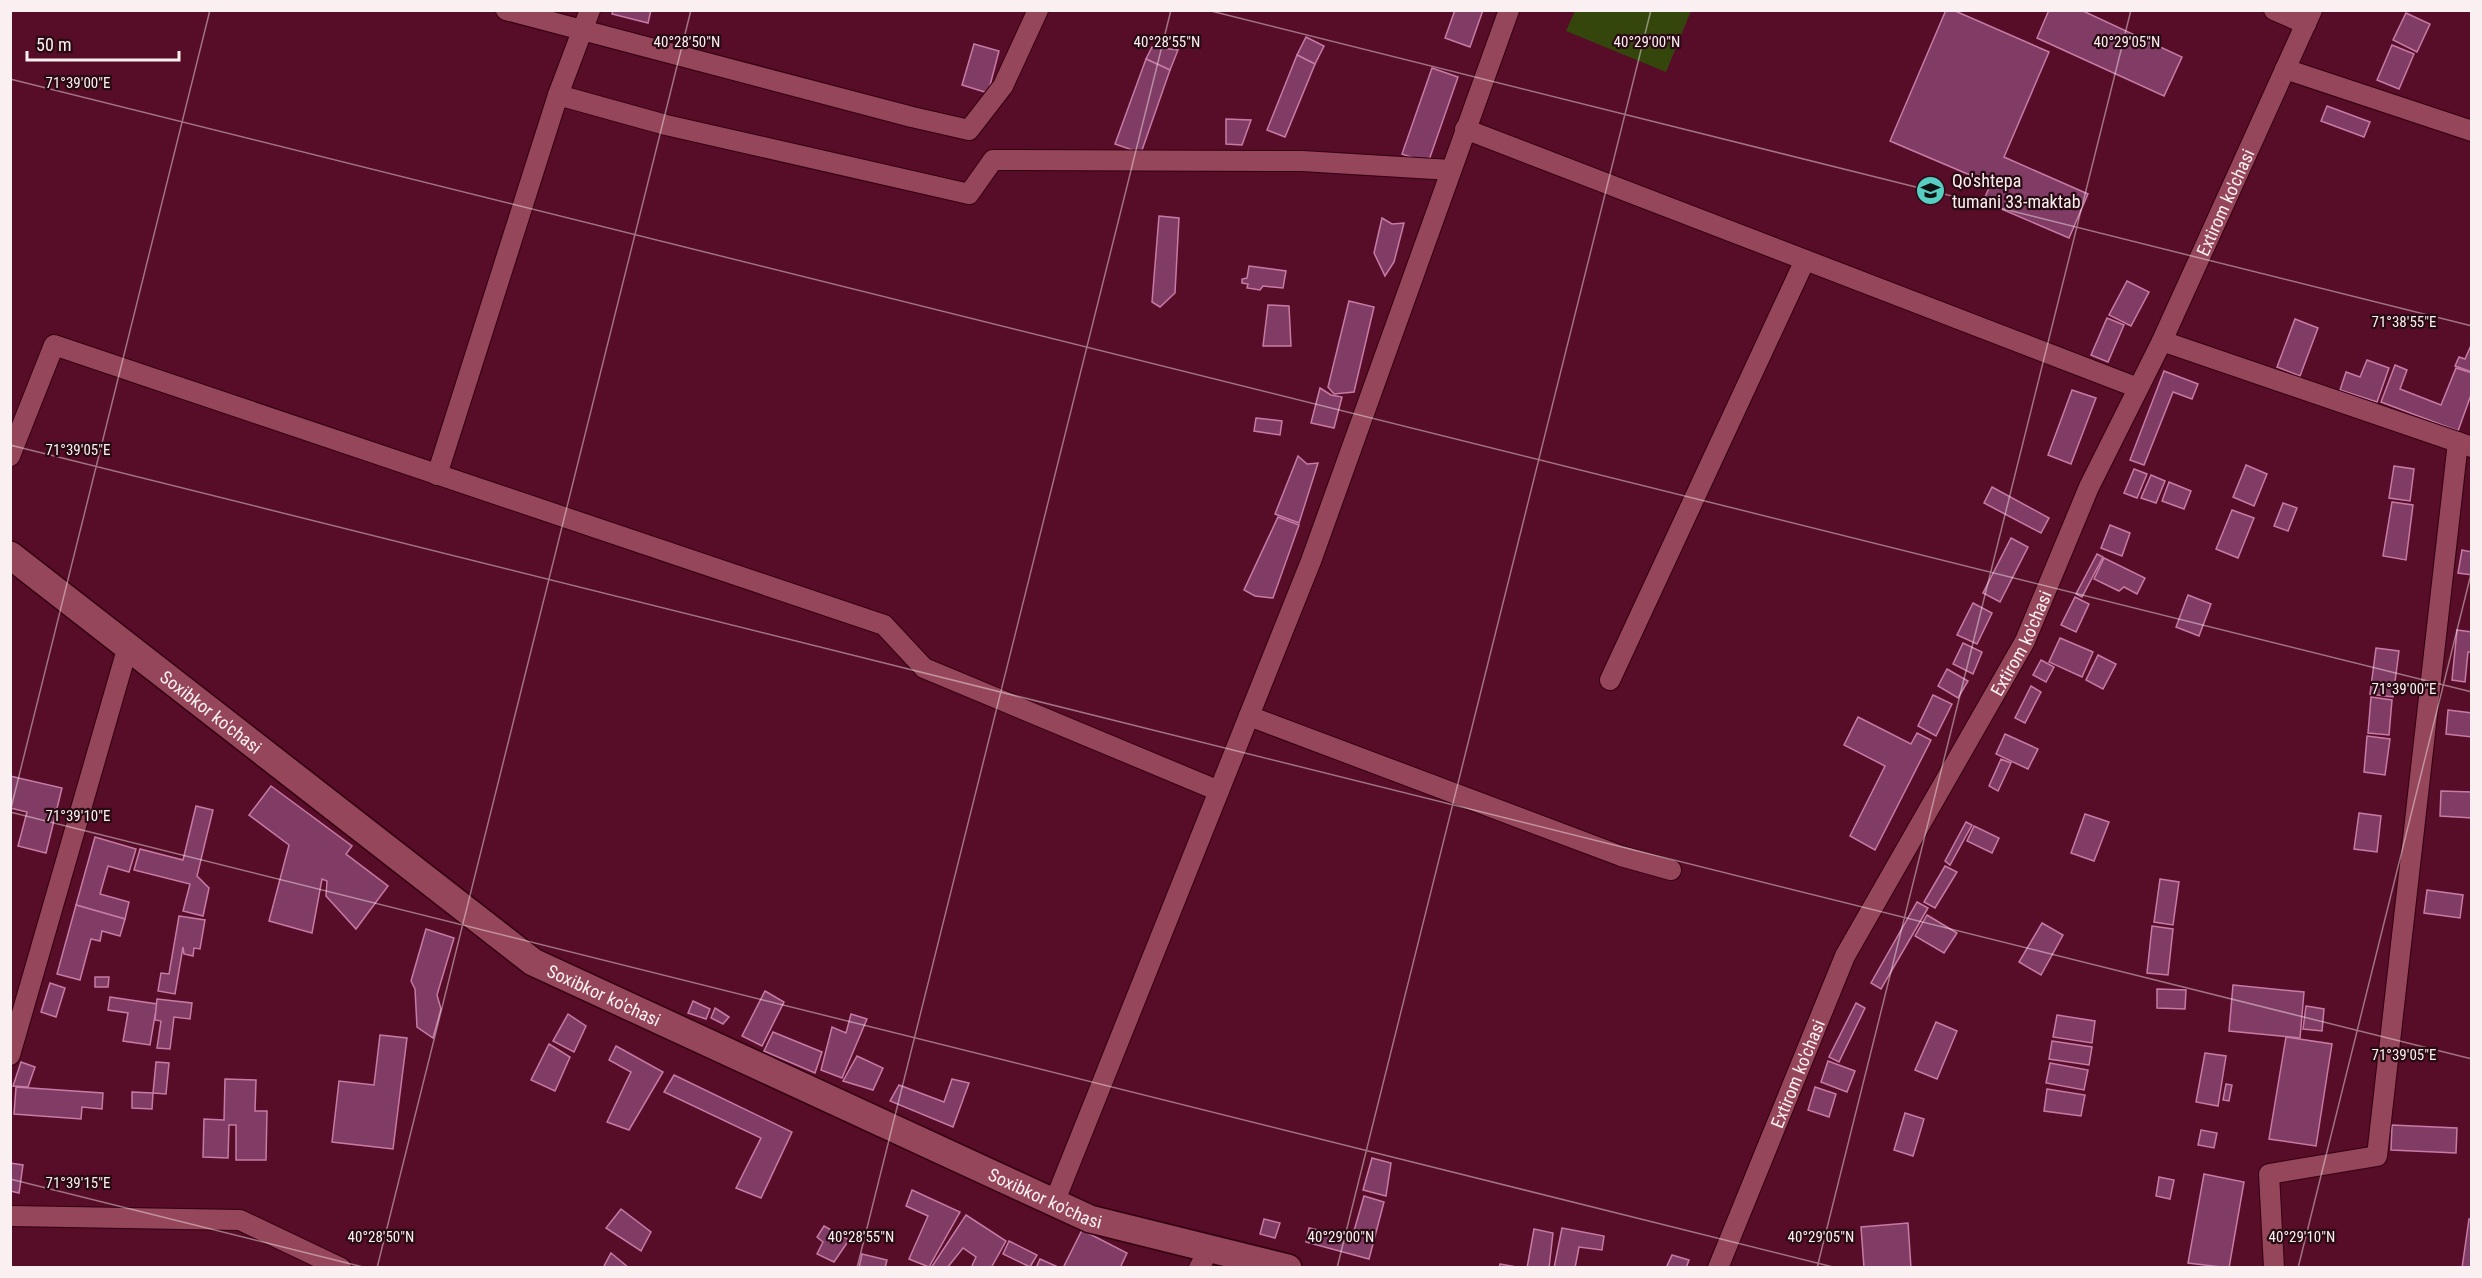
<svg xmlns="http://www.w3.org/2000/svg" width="2482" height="1278" font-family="'Roboto Condensed',sans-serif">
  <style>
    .green { fill: #35460d }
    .building { fill: #813c65; stroke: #c67ba5; stroke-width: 1.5 }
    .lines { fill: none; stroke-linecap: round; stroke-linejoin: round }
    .street-casing { stroke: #301; stroke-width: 22 }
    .secondary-casing { stroke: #301; stroke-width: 30 }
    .street { stroke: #95465a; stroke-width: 20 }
    .secondary { stroke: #95465a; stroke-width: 27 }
    .ticks { fill: none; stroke: #faf0f2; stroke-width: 1.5; stroke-opacity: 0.45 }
    .labels { text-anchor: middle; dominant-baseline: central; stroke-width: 4.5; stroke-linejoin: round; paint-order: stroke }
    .poi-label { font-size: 18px; fill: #faf0f2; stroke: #2a0a13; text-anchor: start }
    .street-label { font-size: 18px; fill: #faf0f2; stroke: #2a0a13 }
    .ticks-label { font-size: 15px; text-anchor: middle; fill: #faf0f2; stroke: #2a0a13; stroke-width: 4.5; stroke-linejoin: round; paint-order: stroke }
  </style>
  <rect width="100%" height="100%" fill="#570c27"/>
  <polygon class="green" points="1575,11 1575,10 1691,11 1666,72 1566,31"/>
  <g class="building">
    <polygon points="613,10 651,10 648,23 612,14"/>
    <polygon points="1455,10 1483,10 1470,47 1445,38"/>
    <polygon points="1946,10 1953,10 2049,52 2004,157 2088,194 2069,238 1983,201 1991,184 1890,141"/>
    <polygon points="2049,10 2081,10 2182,57 2164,96 2037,38"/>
    <polygon points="2406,13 2430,24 2417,52 2393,40"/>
    <polygon points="1306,37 1324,46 1315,64 1297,55"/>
    <polygon points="974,44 999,51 988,93 962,85"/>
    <polygon points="2392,45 2414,54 2399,89 2377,80"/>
    <polygon points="1152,47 1178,50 1170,70 1146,59"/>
    <polygon points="1297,55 1315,64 1285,137 1267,130"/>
    <polygon points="1146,59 1170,70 1141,153 1115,144"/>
    <polygon points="1432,68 1458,77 1428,163 1402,154"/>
    <polygon points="2327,106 2370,122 2364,137 2321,121"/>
    <polygon points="1226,119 1251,120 1242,145 1226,144"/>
    <polygon points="1159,216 1179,218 1175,293 1160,307 1152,302"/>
    <polygon points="1382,218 1392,224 1404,223 1394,262 1385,276 1374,253"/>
    <polygon points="1249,266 1286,271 1283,288 1263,286 1260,290 1247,288 1248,284 1242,283 1242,279 1247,278"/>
    <polygon points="2127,281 2149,292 2131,326 2109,315"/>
    <polygon points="1349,301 1374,307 1354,392 1334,394 1328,387"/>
    <polygon points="1268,305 1289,306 1291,346 1263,346"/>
    <polygon points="2107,318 2124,325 2108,362 2091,355"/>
    <polygon points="2295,319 2318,328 2300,376 2277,367"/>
    <polygon points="2472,343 2472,372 2455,366 2459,357 2465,359"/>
    <polygon points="2367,360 2389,368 2377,402 2340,390 2346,372 2360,377"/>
    <polygon points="2395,365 2407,370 2400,389 2441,405 2456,368 2472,373 2472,392 2458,431 2381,402"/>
    <polygon points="2164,371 2198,384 2192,399 2173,392 2144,465 2130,460"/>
    <polygon points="1320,388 1331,395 1342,397 1334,428 1311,423"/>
    <polygon points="2072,390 2096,398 2071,464 2048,455"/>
    <polygon points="1256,418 1282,421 1280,435 1254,431"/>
    <polygon points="1298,456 1307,464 1318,463 1299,523 1275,514"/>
    <polygon points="2246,465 2267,474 2254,506 2233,497"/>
    <polygon points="2394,466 2414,469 2410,501 2389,498"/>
    <polygon points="2134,469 2147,474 2137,498 2124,493"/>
    <polygon points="2151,475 2165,481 2156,503 2141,498"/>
    <polygon points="2169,482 2191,491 2184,509 2162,501"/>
    <polygon points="1992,487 2049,518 2041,533 1984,503"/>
    <polygon points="2392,502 2413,505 2406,560 2383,556"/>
    <polygon points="2283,503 2297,508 2288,531 2274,526"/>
    <polygon points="2232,510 2254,518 2238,558 2216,549"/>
    <polygon points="1278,517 1299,525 1273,598 1255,596 1244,590"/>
    <polygon points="2110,525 2130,533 2122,556 2101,548"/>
    <polygon points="2011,538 2028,547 2000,602 1983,593"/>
    <polygon points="2462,550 2472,552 2472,575 2458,573"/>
    <polygon points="2097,554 2103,557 2082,597 2076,594"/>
    <polygon points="2104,558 2145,578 2137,594 2124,587 2119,591 2094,579"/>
    <polygon points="2188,595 2211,604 2199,636 2176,627"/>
    <polygon points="2075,597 2089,604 2076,632 2061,625"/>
    <polygon points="1973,603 1992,613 1977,644 1957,635"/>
    <polygon points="2457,630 2472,632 2472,652 2468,652 2465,682 2452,680"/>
    <polygon points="2060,638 2093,652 2082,677 2049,662"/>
    <polygon points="1963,643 1982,652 1973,674 1953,664"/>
    <polygon points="2376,648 2399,651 2393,697 2370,694"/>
    <polygon points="2098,655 2116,664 2103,689 2086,680"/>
    <polygon points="2041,660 2054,667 2046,682 2033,675"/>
    <polygon points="1947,669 1968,681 1958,698 1938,686"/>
    <polygon points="2031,686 2041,692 2025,723 2015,718"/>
    <polygon points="1933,695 1952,704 1936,736 1918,726"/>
    <polygon points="2371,697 2392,700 2389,735 2368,733"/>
    <polygon points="2448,710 2472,713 2472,737 2446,734"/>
    <polygon points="1858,717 1911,744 1917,733 1931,740 1875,850 1850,836 1885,766 1844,745"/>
    <polygon points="2005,734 2038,749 2028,769 1996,754"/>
    <polygon points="2367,736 2390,739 2385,775 2364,772"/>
    <polygon points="2001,759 2011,763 1998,791 1989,786"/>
    <polygon points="10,776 62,788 46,853 18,846 27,812 10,808"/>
    <polygon points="271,786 352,846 346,854 388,886 356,929 326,896 327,881 322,879 312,933 269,921 289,845 249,815"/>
    <polygon points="2441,791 2472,792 2472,818 2440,816"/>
    <polygon points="196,806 213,810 197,876 209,888 203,916 183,911 190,884 134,870 140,849 183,860"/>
    <polygon points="2359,813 2381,816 2377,852 2354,849"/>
    <polygon points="2085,814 2109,822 2094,861 2071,853"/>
    <polygon points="1966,822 1972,825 1950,865 1945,861"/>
    <polygon points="1974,826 1999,838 1992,853 1967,841"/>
    <polygon points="95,837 136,849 129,872 108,866 100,894 129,902 125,919 76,905"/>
    <polygon points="1945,866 1957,872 1935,908 1924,902"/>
    <polygon points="2160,879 2179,882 2173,925 2154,922"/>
    <polygon points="2427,890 2463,895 2460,918 2424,913"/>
    <polygon points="1917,902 1928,908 1881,989 1871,983"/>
    <polygon points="76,905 125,919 120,936 102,931 100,941 91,939 80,980 57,974"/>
    <polygon points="1927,915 1957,933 1944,953 1915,936"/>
    <polygon points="179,916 205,920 200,949 194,948 193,956 184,954 183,947 175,994 158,991 161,973 169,974"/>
    <polygon points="2042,923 2063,935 2041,975 2019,962"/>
    <polygon points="2152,926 2173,929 2168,975 2147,973"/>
    <polygon points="426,929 454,938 437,995 441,1009 433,1038 417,1027 415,989 411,981"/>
    <polygon points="95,977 109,977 108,987 95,987"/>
    <polygon points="50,983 65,988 56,1017 41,1012"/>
    <polygon points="2233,985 2304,992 2300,1038 2229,1031"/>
    <polygon points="2157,989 2186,990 2185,1009 2157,1008"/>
    <polygon points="765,991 784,1002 762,1046 742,1036"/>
    <polygon points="110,997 157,1004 150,1045 123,1041 128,1013 108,1010"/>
    <polygon points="157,999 192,1003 190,1019 174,1017 170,1049 157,1048 161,1021 155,1020"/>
    <polygon points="693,1001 710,1009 706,1019 688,1013"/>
    <polygon points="1856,1003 1865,1008 1839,1062 1829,1057"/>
    <polygon points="2306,1006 2324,1009 2322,1031 2303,1029"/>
    <polygon points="715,1008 729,1017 723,1024 711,1018"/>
    <polygon points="568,1014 586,1026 574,1052 553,1041"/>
    <polygon points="851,1014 867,1019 842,1078 821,1070 832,1027 846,1033"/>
    <polygon points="2057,1015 2095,1021 2092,1043 2053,1037"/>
    <polygon points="1936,1022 1957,1031 1937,1079 1915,1070"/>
    <polygon points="773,1032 822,1052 815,1073 764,1051"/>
    <polygon points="380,1035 407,1038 393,1149 332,1142 339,1081 374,1085"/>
    <polygon points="2286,1037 2332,1044 2316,1146 2269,1139"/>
    <polygon points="2052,1041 2092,1047 2089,1065 2049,1059"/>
    <polygon points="549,1044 570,1057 555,1091 531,1080"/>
    <polygon points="616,1046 663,1072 629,1130 607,1122 631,1072 609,1060"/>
    <polygon points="2205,1053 2226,1056 2218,1106 2196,1102"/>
    <polygon points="857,1056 883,1068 873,1090 843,1081"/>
    <polygon points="1828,1061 1855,1071 1847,1092 1821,1082"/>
    <polygon points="21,1062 35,1067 28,1087 13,1086"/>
    <polygon points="156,1062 169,1063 166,1094 153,1093"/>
    <polygon points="2050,1063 2088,1070 2084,1090 2046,1083"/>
    <polygon points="674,1075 792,1132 761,1198 736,1188 761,1138 664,1092"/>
    <polygon points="225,1079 256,1080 255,1111 267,1111 266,1160 236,1160 236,1125 229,1125 228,1158 203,1157 204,1119 224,1120"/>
    <polygon points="952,1079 969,1083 953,1127 890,1101 899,1085 944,1102"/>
    <polygon points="2226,1084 2232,1085 2229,1101 2223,1100"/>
    <polygon points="16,1087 103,1093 102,1109 82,1107 81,1119 14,1114"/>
    <polygon points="1815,1087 1836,1094 1829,1117 1808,1110"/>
    <polygon points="2047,1089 2085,1095 2081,1116 2044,1111"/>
    <polygon points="132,1092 153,1093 152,1109 132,1108"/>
    <polygon points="1905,1113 1924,1119 1913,1156 1894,1150"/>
    <polygon points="2392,1125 2457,1128 2456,1153 2391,1150"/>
    <polygon points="2201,1130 2217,1133 2214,1148 2198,1145"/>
    <polygon points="1372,1158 1391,1163 1386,1196 1363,1190"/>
    <polygon points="10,1163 23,1165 19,1193 10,1191"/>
    <polygon points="2204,1174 2244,1182 2229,1268 2188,1263"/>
    <polygon points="2159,1177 2174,1180 2170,1199 2156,1196"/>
    <polygon points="912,1190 960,1212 929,1267 909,1259 928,1216 906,1206"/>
    <polygon points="1364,1196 1384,1202 1369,1259 1306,1242 1309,1228 1352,1238"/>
    <polygon points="621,1209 651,1232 641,1251 606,1228"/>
    <polygon points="966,1215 1006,1241 991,1268 971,1268 976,1257 963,1248 947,1268 931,1268"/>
    <polygon points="1264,1219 1280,1223 1275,1238 1260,1234"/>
    <polygon points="2469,1219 2472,1219 2472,1268 2462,1268"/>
    <polygon points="1908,1223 1911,1268 1864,1268 1861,1227"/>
    <polygon points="824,1226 849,1240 834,1262 817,1254 823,1242 817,1237"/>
    <polygon points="1562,1228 1604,1236 1602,1250 1579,1247 1575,1268 1554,1268"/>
    <polygon points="1534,1229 1553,1233 1549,1268 1527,1268"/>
    <polygon points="1082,1230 1127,1253 1120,1268 1063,1268"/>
    <polygon points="1009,1241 1037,1255 1030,1267 1003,1254"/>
    <polygon points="611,1253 629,1268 603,1268"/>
    <polygon points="862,1254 887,1260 885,1268 859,1268"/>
    <polygon points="1672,1255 1689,1260 1686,1268 1666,1268"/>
    <polygon points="1040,1259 1056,1266 1055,1268 1036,1268"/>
    <polygon points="1500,1264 1522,1268 1499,1268"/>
  </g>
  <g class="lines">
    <defs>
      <g id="street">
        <polyline points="506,10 912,117 969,130 1003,86 1038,10"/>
        <polyline points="2274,10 2306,24"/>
        <polyline points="2285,69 2472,131"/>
        <polyline points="558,95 590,10"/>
        <polyline points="1465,129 2138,388"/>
        <polyline points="2162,341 2472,447"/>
        <polyline points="10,456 54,345 884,625 924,668 1219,791"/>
        <polyline points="437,475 558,95 666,125 969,194 993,160 1302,161 1451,170"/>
        <polyline points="1610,680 1805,260"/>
        <polyline points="1249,716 1621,856 1671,870"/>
        <polyline points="10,1055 128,646"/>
        <polyline points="1054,1203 1311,561 1509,10"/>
        <polyline points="10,1216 240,1220 341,1268"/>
        <polyline points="1199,1268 1210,1248"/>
        <path id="s1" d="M1718 1268 1845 956 2025 641 2089 487 2162 341 2312 10"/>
        <polyline points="2274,1268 2269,1174 2377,1156 2458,442"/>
      </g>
      <g id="secondary">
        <path id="s2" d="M10 555 533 962 1090 1219 1288 1268"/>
      </g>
    </defs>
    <use href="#street" class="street-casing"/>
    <use href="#secondary" class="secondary-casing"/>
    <use href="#street" class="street"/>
    <use href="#secondary" class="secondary"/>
  </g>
  <path class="ticks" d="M1207 10 2472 326M10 79 2472 692M10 445 2472 1059M10 812 1837 1268M10 812 210 10M10 1179 367 1268M377 1268 691 10M857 1268 1171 10M1337 1268 1651 10M1817 1268 2131 10M2298 1268 2472 570"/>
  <defs>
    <symbol id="school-disc" viewBox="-11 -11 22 22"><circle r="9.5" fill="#57cec1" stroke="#2a0a13"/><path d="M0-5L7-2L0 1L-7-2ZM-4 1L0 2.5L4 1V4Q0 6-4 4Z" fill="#111"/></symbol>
  </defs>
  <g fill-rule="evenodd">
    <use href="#school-disc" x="1914" y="174" width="33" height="33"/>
  </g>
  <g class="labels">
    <g class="poi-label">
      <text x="1952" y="180">Qo'shtepa<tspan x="1952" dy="21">tumani 33-maktab</tspan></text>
    </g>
    <g class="street-label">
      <text stroke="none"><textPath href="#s1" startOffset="1182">Extirom ko'chasi</textPath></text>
      <text stroke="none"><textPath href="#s1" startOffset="696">Extirom ko'chasi</textPath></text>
      <text stroke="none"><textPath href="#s2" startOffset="255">Soxibkor ko'chasi</textPath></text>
      <text stroke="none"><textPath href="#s2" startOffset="741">Soxibkor ko'chasi</textPath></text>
      <text stroke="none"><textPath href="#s1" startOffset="210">Extirom ko'chasi</textPath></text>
      <text stroke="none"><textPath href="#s2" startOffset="1227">Soxibkor ko'chasi</textPath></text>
    </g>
  </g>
  <g class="ticks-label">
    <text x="687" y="47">40°28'50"N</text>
    <text x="1167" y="47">40°28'55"N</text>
    <text x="1647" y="47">40°29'00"N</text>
    <text x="2127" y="47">40°29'05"N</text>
    <text x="78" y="88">71°39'00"E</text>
    <text x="2404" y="327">71°38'55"E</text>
    <text x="78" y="455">71°39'05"E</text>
    <text x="2404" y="694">71°39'00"E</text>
    <text x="78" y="821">71°39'10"E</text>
    <text x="2404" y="1060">71°39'05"E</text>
    <text x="78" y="1188">71°39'15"E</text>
    <text x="381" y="1242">40°28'50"N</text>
    <text x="861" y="1242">40°28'55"N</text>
    <text x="1341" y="1242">40°29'00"N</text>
    <text x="1821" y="1242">40°29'05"N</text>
    <text x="2302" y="1242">40°29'10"N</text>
  </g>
  <rect width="2482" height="1278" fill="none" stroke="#faf0f2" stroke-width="24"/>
  <path d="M27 51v9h152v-9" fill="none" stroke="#faf0f2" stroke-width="3"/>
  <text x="36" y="51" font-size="18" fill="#faf0f2" stroke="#2a0a13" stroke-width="4.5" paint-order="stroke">50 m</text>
</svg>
